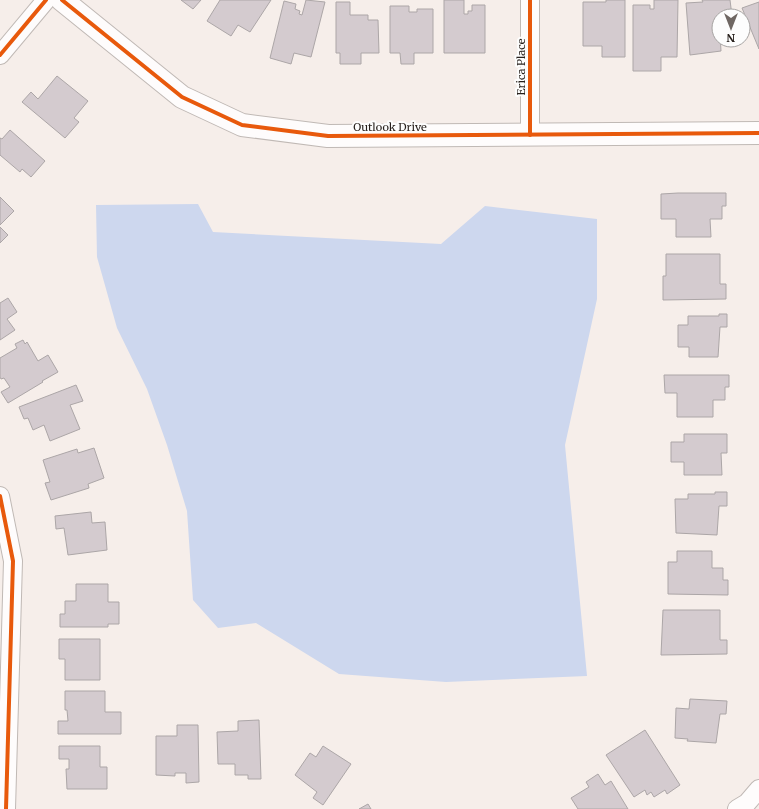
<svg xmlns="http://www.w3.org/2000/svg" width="759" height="809" font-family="Merriweather,serif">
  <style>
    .water { fill: #cdd7ee }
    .building { fill: #d4cbcf; stroke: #aca6a7 }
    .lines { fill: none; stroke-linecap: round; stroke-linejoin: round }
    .street-casing { stroke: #c0b9b5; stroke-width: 20 }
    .secondary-casing { stroke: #c0b9b5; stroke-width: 24 }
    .street { stroke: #fefcfc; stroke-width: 18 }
    .secondary { stroke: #fefcfc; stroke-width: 22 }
    .cycleway-casing { stroke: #fdfdfd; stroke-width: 6 }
    .cycleway { stroke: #e8590c; stroke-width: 4 }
    .labels { text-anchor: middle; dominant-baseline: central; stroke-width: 4; stroke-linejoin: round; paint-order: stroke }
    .street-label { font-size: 11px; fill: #261f1b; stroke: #fdfdfd }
  </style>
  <rect width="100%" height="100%" fill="#f6eeea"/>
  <polygon class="water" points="198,204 213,232 441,244 485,206 597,219 597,299 565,445 587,676 446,682 339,674 256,623 218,628 193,600 187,511 167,445 147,389 117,328 97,257 96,205"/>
  <g class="building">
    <polygon points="181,0 201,0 193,9"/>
    <polygon points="220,0 271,0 250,32 238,25 231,36 207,21"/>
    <polygon points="306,0 325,2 311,57 294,53 291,64 270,58 284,1 296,4 295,9 300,11 299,14 302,15"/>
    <polygon points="444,0 464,0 464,14 468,14 468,11 472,11 472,5 485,5 485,53 444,53"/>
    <polygon points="606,0 625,0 625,57 602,57 602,46 583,46 583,2 606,2"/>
    <polygon points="654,0 678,0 677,57 661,57 661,71 633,71 633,5 650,5 650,9 654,9"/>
    <polygon points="702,0 730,0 732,16 719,16 721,51 690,55 686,3 703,2"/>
    <polygon points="336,2 350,2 350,15 368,15 368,20 378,20 379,53 361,53 361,64 340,64 340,53 336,53"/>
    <polygon points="759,2 759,49 742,8"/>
    <polygon points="390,6 409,6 409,12 417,12 417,9 433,9 433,53 414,53 414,64 401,64 400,53 390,53"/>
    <polygon points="57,76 88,101 74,118 79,122 65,138 22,102 31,92 38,99"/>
    <polygon points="10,130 45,161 31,177 22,169 20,172 0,155 0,138 2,139"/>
    <polygon points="678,193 726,193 726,206 722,206 722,219 710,219 711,237 676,237 676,219 661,219 661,194"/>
    <polygon points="0,197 14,211 0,225"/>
    <polygon points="0,227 8,235 0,243"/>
    <polygon points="666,254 720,254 720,284 726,284 726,299 663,300 663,276 666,276"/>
    <polygon points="8,298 17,312 7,319 15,330 0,340 0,303"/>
    <polygon points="719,314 727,314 727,327 720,327 718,357 689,357 689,347 678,347 678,325 688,325 688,316 719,316"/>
    <polygon points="23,340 25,344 27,342 38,361 48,355 58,372 42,381 43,382 8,403 1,392 10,387 4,378 1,379 0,377 0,358 17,348 15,344"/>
    <polygon points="664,375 729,375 729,387 725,387 725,400 713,400 713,417 677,417 677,393 665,393"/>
    <polygon points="76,385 83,401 70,405 80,429 50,441 44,425 33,430 28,418 24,419 19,407"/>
    <polygon points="684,434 727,434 727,453 721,453 722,475 684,475 684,462 671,462 671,442 684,442"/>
    <polygon points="94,448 104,478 88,484 89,488 51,500 45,483 50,482 43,460 77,449 78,453"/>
    <polygon points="715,492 727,492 727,506 719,506 717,535 676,533 675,499 688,499 688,494 715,494"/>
    <polygon points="91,512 92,523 105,522 107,550 68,555 64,528 56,529 55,516"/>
    <polygon points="677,551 712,551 712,568 723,568 723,580 728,580 728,595 668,594 668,562 677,562"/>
    <polygon points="76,584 108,584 108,602 119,602 119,624 108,624 108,627 60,627 60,614 65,614 65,601 76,601"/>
    <polygon points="663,610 720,610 720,640 727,640 727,654 661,655"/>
    <polygon points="59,639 100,639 100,680 65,680 65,659 59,659"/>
    <polygon points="65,691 105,691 105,712 121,712 121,734 58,734 58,721 68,721 67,710 65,710"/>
    <polygon points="690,699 727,701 726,714 720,714 716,743 687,741 688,739 675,738 676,708 689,709"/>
    <polygon points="259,720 261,779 248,779 248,775 235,775 235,764 218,764 217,732 238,731 238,721"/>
    <polygon points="177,725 198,725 199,782 186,783 186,773 175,773 175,776 156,775 156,736 177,736"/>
    <polygon points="645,730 680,785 667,794 665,790 654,797 651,792 647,795 645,790 634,797 606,755"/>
    <polygon points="59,746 100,746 100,767 107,767 107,789 67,789 66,769 69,769 69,759 59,759"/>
    <polygon points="323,746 351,764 323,805 313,798 317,792 295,775 310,753 316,757"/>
    <polygon points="598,774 605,785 611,781 628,809 578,809 571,798 589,787 586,782"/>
    <polygon points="368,804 371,809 359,809"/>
  </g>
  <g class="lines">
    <defs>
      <g id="street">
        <polyline points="0,55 46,0"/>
        <polyline points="530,135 530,0"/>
        <polyline points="0,496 13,561 6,809"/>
        <polyline points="737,809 747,803 759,789"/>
      </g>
      <polyline id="secondary" points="62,0 182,97 242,125 328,136 759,133"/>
    </defs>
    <use href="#street" class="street-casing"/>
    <use href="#secondary" class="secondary-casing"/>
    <use href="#street" class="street"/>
    <use href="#secondary" class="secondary"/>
    <defs>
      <g id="cycleway">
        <polyline points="62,0 182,97 242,125 328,136 759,133"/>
        <polyline points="0,55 46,0"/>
        <polyline points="530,135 530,0"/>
        <polyline points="0,496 13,561 6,809"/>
      </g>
    </defs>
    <use href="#cycleway" class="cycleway-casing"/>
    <use href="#cycleway" class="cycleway"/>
  </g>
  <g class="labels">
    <g class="street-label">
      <text transform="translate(521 67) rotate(-90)">Erica Place</text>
      <text x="390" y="127">Outlook Drive</text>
    </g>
  </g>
  <g transform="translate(731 28) rotate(180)"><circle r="19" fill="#fdfdfd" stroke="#a7a4a3"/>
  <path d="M0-3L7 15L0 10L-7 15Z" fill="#6f6763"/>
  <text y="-6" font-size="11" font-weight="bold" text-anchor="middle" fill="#261f1b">N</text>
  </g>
</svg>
